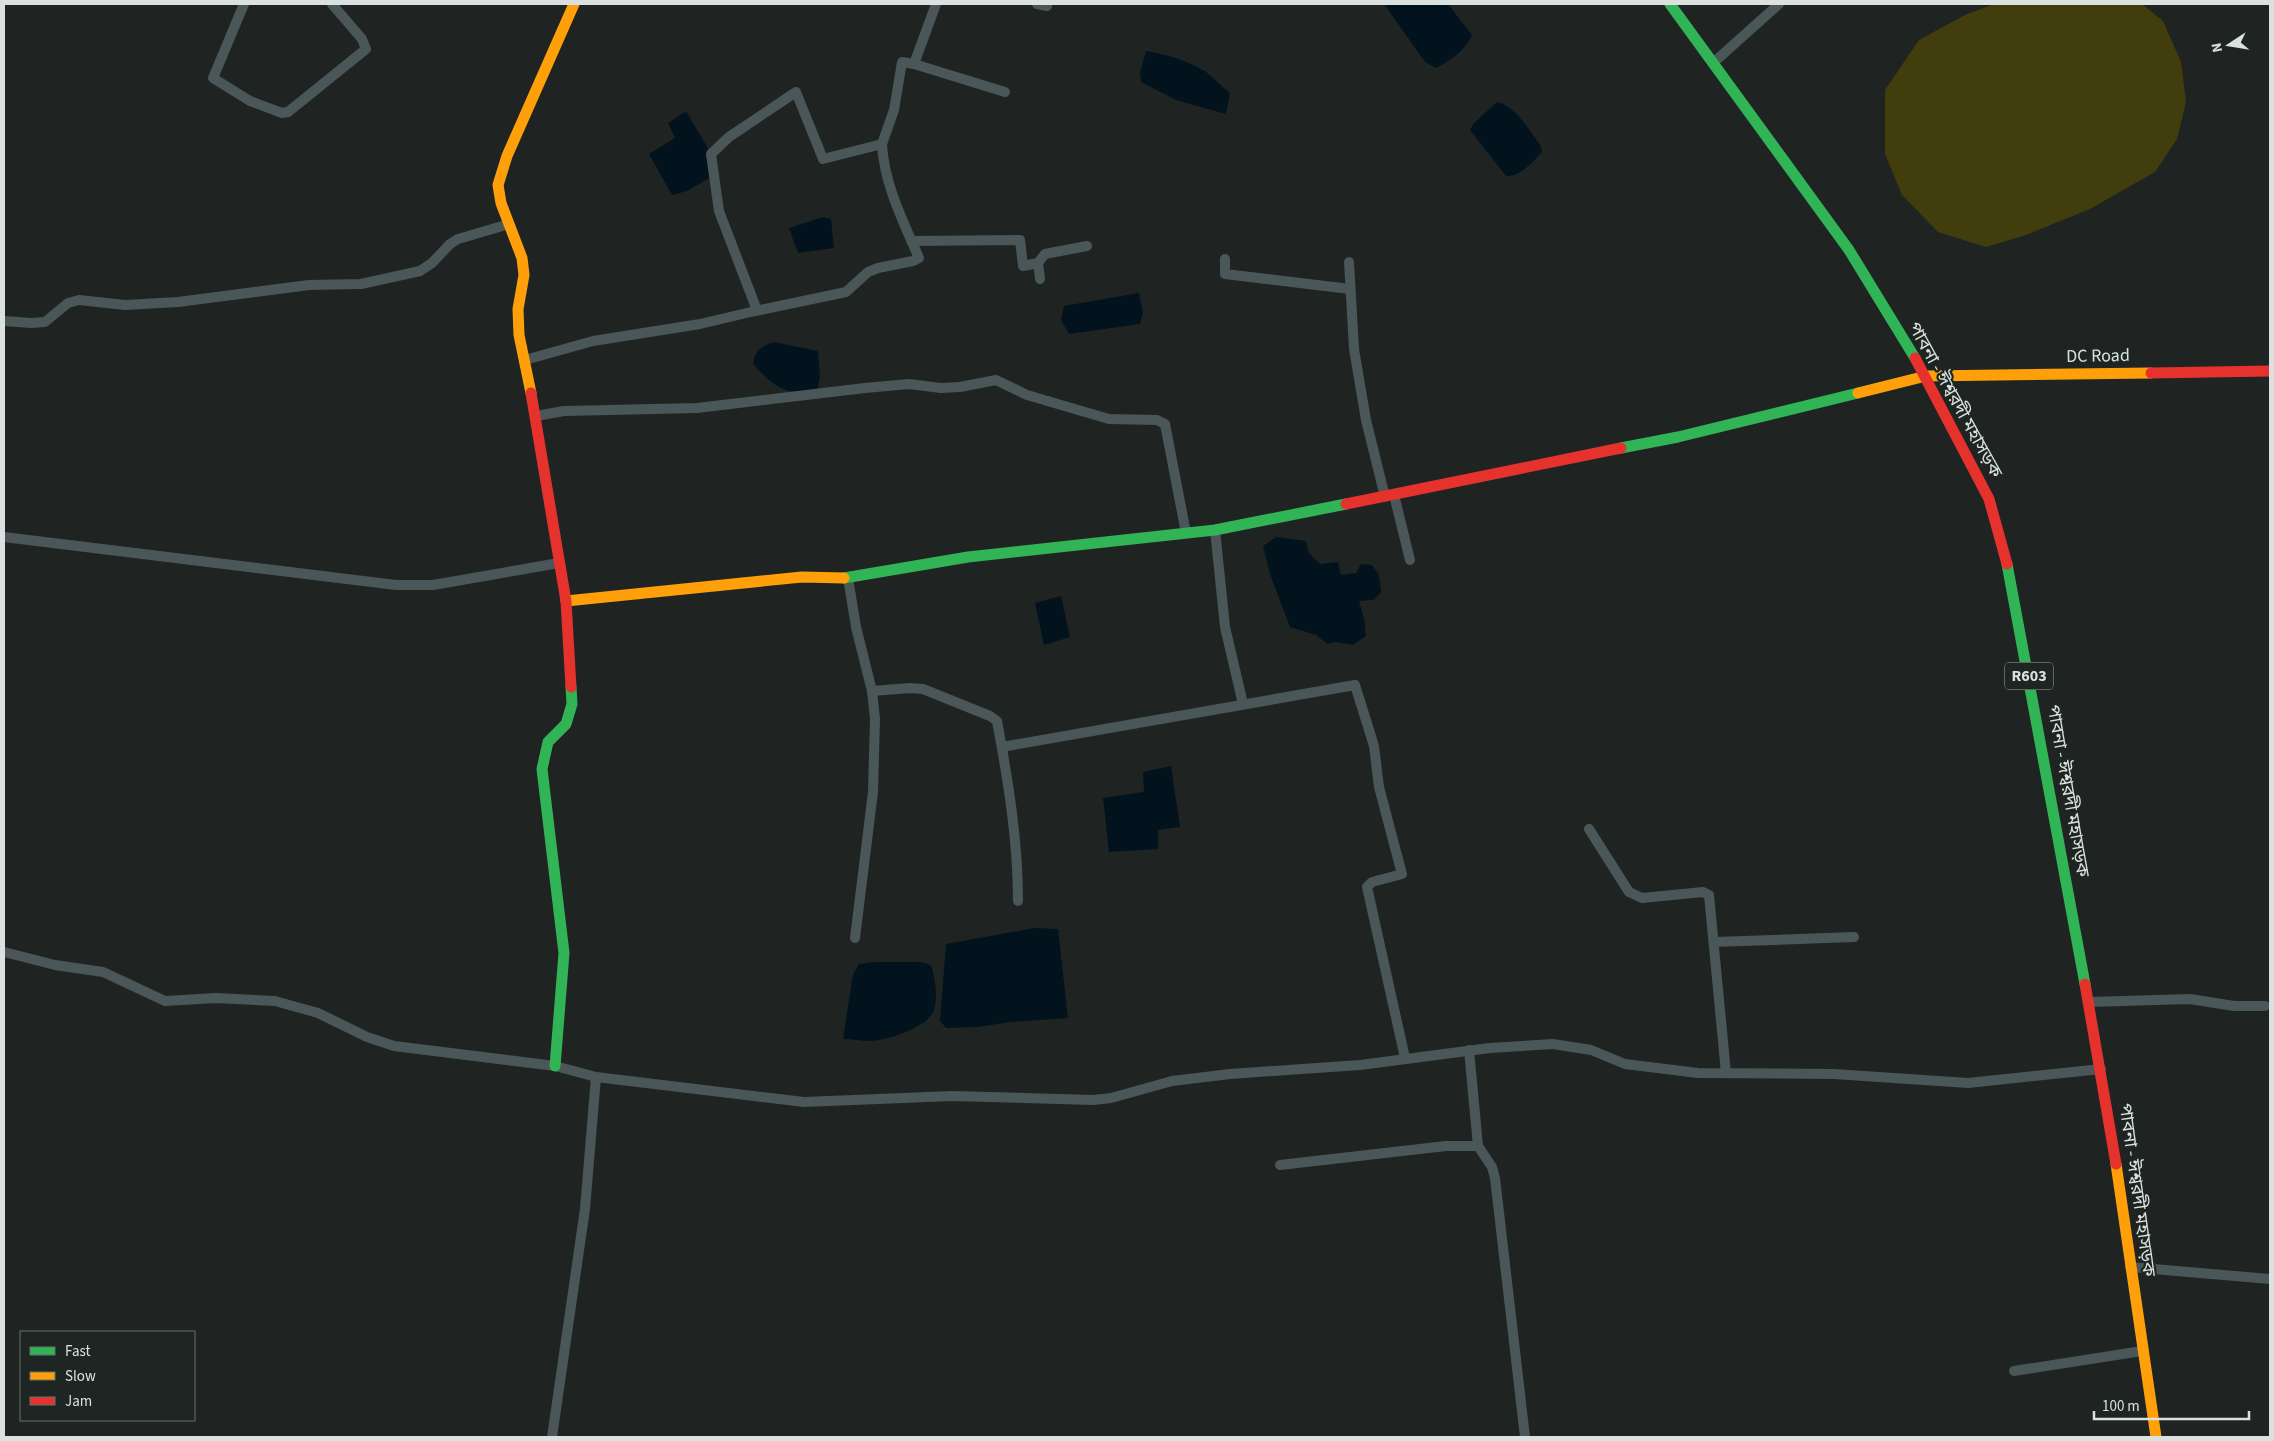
<svg xmlns="http://www.w3.org/2000/svg" width="2274" height="1441" font-family="'Source Sans 3','Noto Sans Bengali',sans-serif">
  <style>
    .green { fill: #413d0c }
    .water { fill: #03131d }
    .lines { fill: none; stroke-linecap: round; stroke-linejoin: round }
    .street { stroke: #4a5657; stroke-width: 10 }
    .fast { stroke: #30b455; stroke-width: 11 }
    .slow { stroke: #ff9f0a; stroke-width: 11 }
    .jam { stroke: #e5322d; stroke-width: 11 }
    .labels { text-anchor: middle; dominant-baseline: central; stroke-width: 4.5; stroke-linejoin: round; paint-order: stroke }
    .shield { fill: #1d2622; stroke: #a2a9a6; stroke-width: 1 }
    .shield-label { font-size: 16px; font-weight: bold; fill: #dbe1de }
    .street-label { font-size: 18px; fill: #dbe1de; stroke: #1d2622 }
  </style>
  <rect width="100%" height="100%" fill="#1f2422"/>
  <polygon class="green" points="1994,4 2142,4 2163,21 2181,62 2186,102 2177,139 2155,172 2090,209 2026,235 1986,247 1938,232 1902,195 1885,154 1885,90 1919,40 1965,15"/>
  <g class="water">
    <path d="M1384 4H1448L1472 35C1466 50 1450 61 1436 68L1425 62Z"/>
    <path d="M1146 51C1166 54 1189 61 1206 72 1212 76 1222 87 1230 93L1226 114 1176 100 1141 82 1140 73Z"/>
    <path d="M1497 102C1515 105 1531 133 1541 146L1542 152C1533 162 1520 177 1506 176L1470 130 1474 123Z"/>
    <polygon points="686,111 709,150 711,177 687,191 672,195 649,154 675,138 668,123"/>
    <polygon points="823,217 831,219 834,248 798,253 789,228"/>
    <polygon points="1139,293 1143,312 1140,324 1069,334 1061,320 1064,306"/>
    <path d="M774 342 818 351 820 377 817 391C784 396 775 387 753 364 755 351 761 346 774 342Z"/>
    <polygon points="1276,537 1306,541 1309,553 1320,564 1338,562 1341,575 1356,573 1361,564 1372,565 1379,575 1381,592 1374,600 1359,601 1364,618 1366,636 1353,645 1335,642 1328,644 1316,635 1290,627 1270,574 1263,546"/>
    <polygon points="1061,596 1070,637 1044,645 1035,603"/>
    <polygon points="1171,766 1180,827 1158,830 1158,849 1109,852 1103,798 1144,792 1143,772"/>
    <polygon points="1035,928 1058,929 1068,1018 1011,1022 977,1027 946,1028 940,1021 946,944"/>
    <path d="M874 962H921L931 965C935 978 938 996 934 1010 929 1027 886 1041 870 1041 861 1041 852 1039 843 1039L853 974 859 964Z"/>
  </g>
  <g class="lines">
    <g class="street">
      <polyline points="244,4 213,78 250,101 282,113 288,112 298,104 366,49 362,39 332,4"/>
      <polyline points="936,4 914,64 1005,92"/>
      <polyline points="1037,4 1047,6"/>
      <polyline points="1713,63 1779,4"/>
      <polyline points="911,241 1020,240 1023,266 1038,263 1040,279"/>
      <polyline points="1225,259 1225,274 1350,289"/>
      <polyline points="1349,262 1354,349 1366,420 1385,497"/>
      <polyline points="1038,263 1045,254 1087,246"/>
      <path d="M755 311 846 292 868 272 878 268 913 261 919 258C903 221 884 184 882 144"/>
      <polyline points="4,321 31,323 45,322 68,303 79,300 125,305 178,302 309,285 361,284 420,271 432,263 450,244 458,239 509,224"/>
      <polyline points="525,360 593,341 700,324 755,311 755,305 719,211 711,154 729,137 796,92 823,159 882,144 894,110 902,62 914,64"/>
      <polyline points="536,416 564,411 697,408 865,388 909,384 941,388 960,387 996,380 1027,395 1109,419 1157,420 1165,424 1186,533"/>
      <polyline points="1394,495 1410,560"/>
      <polyline points="1215,530 1225,627 1243,704"/>
      <polyline points="4,537 396,585 433,585 559,563"/>
      <polyline points="848,578 856,627 872,691 875,719 873,792 855,938"/>
      <path d="M872 691 910 688 923 689 990 716 997 721C1008 780 1018 840 1018 901"/>
      <polyline points="1002,747 1355,685 1374,746 1379,787 1402,874 1372,882 1367,887 1405,1058"/>
      <polyline points="1589,829 1629,892 1642,898 1703,892 1709,895 1726,1073"/>
      <polyline points="1715,942 1854,937"/>
      <polyline points="4,952 55,965 103,972 165,1001 216,998 275,1001 318,1013 367,1037 394,1046 555,1066 596,1077 585,1209 552,1437"/>
      <polyline points="2089,1002 2190,999 2234,1006 2265,1006"/>
      <polyline points="1469,1050 1478,1146"/>
      <polyline points="596,1077 804,1102 952,1096 1093,1100 1111,1098 1172,1081 1230,1074 1360,1065 1490,1048 1553,1044 1591,1050 1625,1064 1698,1073 1834,1074 1968,1083 2101,1069"/>
      <polyline points="1280,1165 1446,1146 1478,1146 1492,1167 1495,1178 1525,1437"/>
      <polyline points="2130,1267 2270,1279"/>
      <polyline points="2014,1371 2142,1351"/>
    </g>
    <g class="fast">
      <polyline points="1670,4 1849,250 1915,358"/>
      <polyline points="1621,448 1678,437 1858,393"/>
      <polyline points="2007,564 2085,984"/>
      <polyline points="844,578 968,557 1215,530 1346,504"/>
      <polyline points="555,1066 564,953 542,769 548,742 566,724 572,704 571,687"/>
    </g>
    <g class="slow">
      <polyline points="531,393 519,335 518,309 524,275 522,258 501,203 498,185 507,156 574,4"/>
      <polyline points="1858,393 1926,376 2151,373"/>
      <polyline points="566,601 802,577 844,578"/>
      <polyline points="2116,1164 2156,1437"/>
    </g>
    <g class="jam">
      <polyline points="1915,358 1989,499 2007,564"/>
      <polyline points="2151,373 2270,371"/>
      <polyline points="531,393 566,601 571,687"/>
      <polyline points="1346,504 1621,448"/>
      <polyline points="2085,984 2116,1164"/>
    </g>
  </g>
  <g class="labels">
    <rect class="shield" x="2005" y="662.5" width="48" height="27" rx="4"/>
    <g class="shield-label">
      <text x="2029" y="676">R603</text>
    </g>
    <g class="street-label">
      <text transform="translate(2098 356) rotate(-1)">DC Road</text>
      <text transform="translate(1955 400) rotate(61)">পাবনা - ঈশ্বরদী মহাসড়ক</text>
      <text transform="translate(2068 791) rotate(80)">পাবনা - ঈশ্বরদী মহাসড়ক</text>
      <text transform="translate(2137 1190) rotate(82)">পাবনা - ঈশ্বরদী মহাসড়ক</text>
    </g>
  </g>
  <rect width="2274" height="1441" fill="none" stroke="#dbe1de" stroke-width="10"/>
  <rect x="20" y="1331" width="175" height="90" fill="#1d2622" stroke="#69716d"/>
  <rect x="30" y="1347" width="25" height="8" fill="#30b455" stroke="#69716d"/>
  <text x="65" y="1356" font-size="15" fill="#dbe1de">Fast</text>
  <rect x="30" y="1372" width="25" height="8" fill="#ff9f0a" stroke="#69716d"/>
  <text x="65" y="1381" font-size="15" fill="#dbe1de">Slow</text>
  <rect x="30" y="1397" width="25" height="8" fill="#e5322d" stroke="#69716d"/>
  <text x="65" y="1406" font-size="15" fill="#dbe1de">Jam</text>
  <g transform="translate(2229 45) rotate(258)" stroke="#1d2622" stroke-width="4" paint-order="stroke">
  <path d="M0-4L9 19L0 12L-9 19Z" fill="#dbe1de"/>
  <text y="-8" font-size="14" font-weight="bold" text-anchor="middle" fill="#dbe1de">N</text>
  </g>
  <path d="M2094 1411v8h155v-8" fill="none" stroke="#dbe1de" stroke-width="2.5"/>
  <text x="2102" y="1411" font-size="15" fill="#dbe1de" stroke="#1d2622" stroke-width="4" paint-order="stroke">100 m</text>
</svg>
